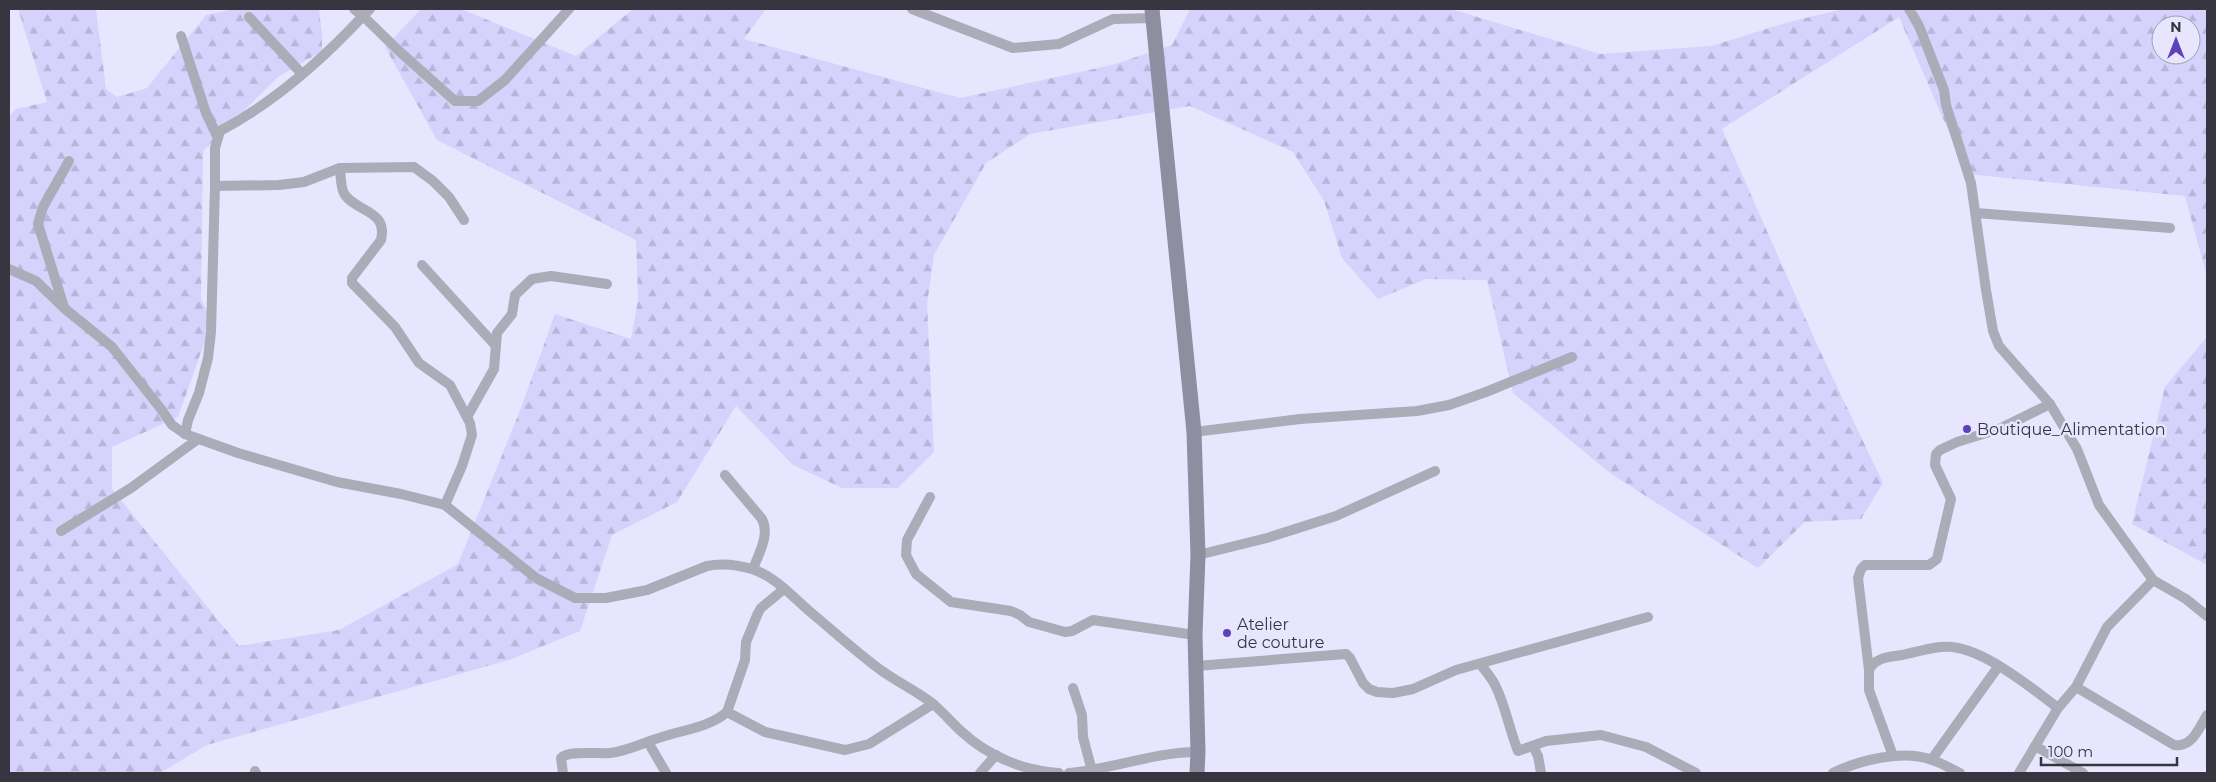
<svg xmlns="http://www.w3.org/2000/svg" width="2216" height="782" font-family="Montserrat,sans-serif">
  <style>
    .forest { fill: url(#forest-firs); fill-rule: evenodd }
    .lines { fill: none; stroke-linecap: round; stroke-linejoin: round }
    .street { stroke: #acabb8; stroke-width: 10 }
    .secondary { stroke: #8f8da0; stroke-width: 15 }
    .poi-dot { fill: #5e40b8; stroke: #e8e6fe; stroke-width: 2 }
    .labels { text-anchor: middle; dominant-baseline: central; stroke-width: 5; stroke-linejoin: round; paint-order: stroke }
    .poi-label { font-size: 16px; fill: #363540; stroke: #e8e6fe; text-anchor: start }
  </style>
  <defs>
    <pattern id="forest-firs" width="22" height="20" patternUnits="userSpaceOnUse" patternTransform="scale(1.25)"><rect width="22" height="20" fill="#d5d2fc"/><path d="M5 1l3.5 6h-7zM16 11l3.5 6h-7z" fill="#b7b5d9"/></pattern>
  </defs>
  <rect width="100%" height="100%" fill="#e8e6fe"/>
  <g class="forest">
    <path d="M18 9H96L106 89 117 97 147 88 206 15 234 9H319L322 34V51L278 77 203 151 201 299 212 321 178 417 112 447V489L239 646 339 630 458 564 521 408 555 314 631 339 638 300 636 240 437 140 385 47 421 9H461L576 56 633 9H766L744 39 960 98 1112 65 1172 45 1190 9H1451L1600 54 1711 46 1789 22 1843 9H2207V277L2185 196 1967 174 1899 17 1722 129 1819 349 1883 483 1861 519 1805 522 1758 568 1610 473 1513 393 1487 280 1426 279 1378 299 1342 258 1324 201 1293 152 1190 106 1030 134 986 163 934 255 927 304 934 452 898 488H842L793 465 736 406 677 502 612 535 580 631 509 660 207 745 160 773H9V116L16 109 47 102ZM2161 25H2191V55H2161Z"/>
    <polygon points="2207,337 2207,565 2132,524 2165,387"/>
  </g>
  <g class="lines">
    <g class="street">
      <polyline points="370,9 363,16 399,51 455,101 478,101 505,80 569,9"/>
      <polyline points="912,9 1013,48 1059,44 1113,19 1153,18"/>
      <polyline points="1909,9 1919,26 1944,90 1946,105 1971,183 1986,290 1993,331 1999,346 2050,404 2077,449 2099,505 2153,580 2186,599 2207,616"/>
      <polyline points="249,17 302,74"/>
      <polyline points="181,36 206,113 218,138"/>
      <path d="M340 168C341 176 340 188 345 195 357 212 388 210 381 240L352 278V283L395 327 419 363 450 385 470 423 472 435 462 466 445 505"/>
      <polyline points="215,186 279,185 304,182 340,168 414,167 433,181 449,197 464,220"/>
      <polyline points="1976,213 2170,228"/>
      <polyline points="422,265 496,346"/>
      <path d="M9 269 36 281 64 308 112 347 161 409 172 425 185 434 238 453 337 482 401 494 445 505 536 578 575 598H606L647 590 707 566C722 563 738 565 752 569 774 576 791 595 808 610 831 629 854 650 878 668 895 681 915 690 932 703 943 712 952 723 962 732 988 756 1024 771 1059 773"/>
      <polyline points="64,307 38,224 43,207 69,161"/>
      <polyline points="467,417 494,369 497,333 512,314 515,295 532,279 551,276 607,284"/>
      <polyline points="1194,432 1300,419 1417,411 1449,405 1486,392 1572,357"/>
      <path d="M185 434 188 420 199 393 208 358 211 332 215 186V148L220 131C275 102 321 61 363 16L354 9"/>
      <path d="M725 475 762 519C770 535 759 553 753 569"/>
      <polyline points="930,497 907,540 906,555 916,574 951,602 1011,611 1020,615 1029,622 1065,632 1072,631 1093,620 1195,635"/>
      <polyline points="61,531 131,488 198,439"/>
      <polyline points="1198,555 1267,538 1336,516 1435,471"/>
      <path d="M1480 664C1485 670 1490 676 1494 683 1505 703 1509 729 1518 751L1546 741 1601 735 1646 747 1696 773"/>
      <polyline points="1196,666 1346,654 1350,658 1363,683 1369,689 1377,692 1393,693 1413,689 1456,670 1648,617"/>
      <path d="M1869 670C1875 657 1890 657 1902 655 1918 652 1936 645 1952 647 1985 650 2032 688 2058 708"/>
      <path d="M2076 687 2174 745C2192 748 2199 728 2207 715"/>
      <polyline points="1073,688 1082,715 1083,737 1092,771"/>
      <polyline points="727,712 745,660 746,642 758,613 761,608 784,589"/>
      <polyline points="648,742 666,773"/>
      <polyline points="1533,746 1538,756 1541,773"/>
      <polyline points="2035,746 2083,773"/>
      <polyline points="1893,756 1869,690 1869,670 1858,578 1861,569 1865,565 1929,565 1937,559 1951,499 1935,465 1936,454 1940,450 1957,442 1999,429 2050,404"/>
      <polyline points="1932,759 1998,667"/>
      <polyline points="255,771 256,773"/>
      <path d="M563 773 561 758C568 750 598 754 610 753 629 751 644 742 662 737 683 730 710 727 727 712L765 732 845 750 869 744 933 704"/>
      <polyline points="980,773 996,755"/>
      <path d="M1069 773C1113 769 1154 752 1198 752"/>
      <path d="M1833 773C1859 760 1905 749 1932 760 1942 763 1951 769 1960 773"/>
      <polyline points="2019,773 2058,708 2076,687 2107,627 2153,580"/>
    </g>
    <polyline class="secondary" points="1152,9 1194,432 1198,555 1195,635 1198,752 1197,773"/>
  </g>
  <g class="poi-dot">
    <circle cx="1967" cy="429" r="5"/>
    <circle cx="1227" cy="633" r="5"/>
  </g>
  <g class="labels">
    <g class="poi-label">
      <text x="1977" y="429">Boutique_Alimentation</text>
      <text x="1237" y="624">Atelier<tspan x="1237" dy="18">de couture</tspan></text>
    </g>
  </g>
  <rect width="2216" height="782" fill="none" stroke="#363540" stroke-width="20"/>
  <g transform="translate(2176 40)"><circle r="24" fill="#e8e6fe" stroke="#a19fb2"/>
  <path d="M0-4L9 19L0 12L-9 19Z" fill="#5e40b8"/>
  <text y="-8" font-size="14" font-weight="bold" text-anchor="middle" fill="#363540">N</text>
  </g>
  <path d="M2041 757v8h136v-8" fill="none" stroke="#363540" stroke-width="2.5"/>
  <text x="2048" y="757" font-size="15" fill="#363540" stroke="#e8e6fe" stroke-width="4" paint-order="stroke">100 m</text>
</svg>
